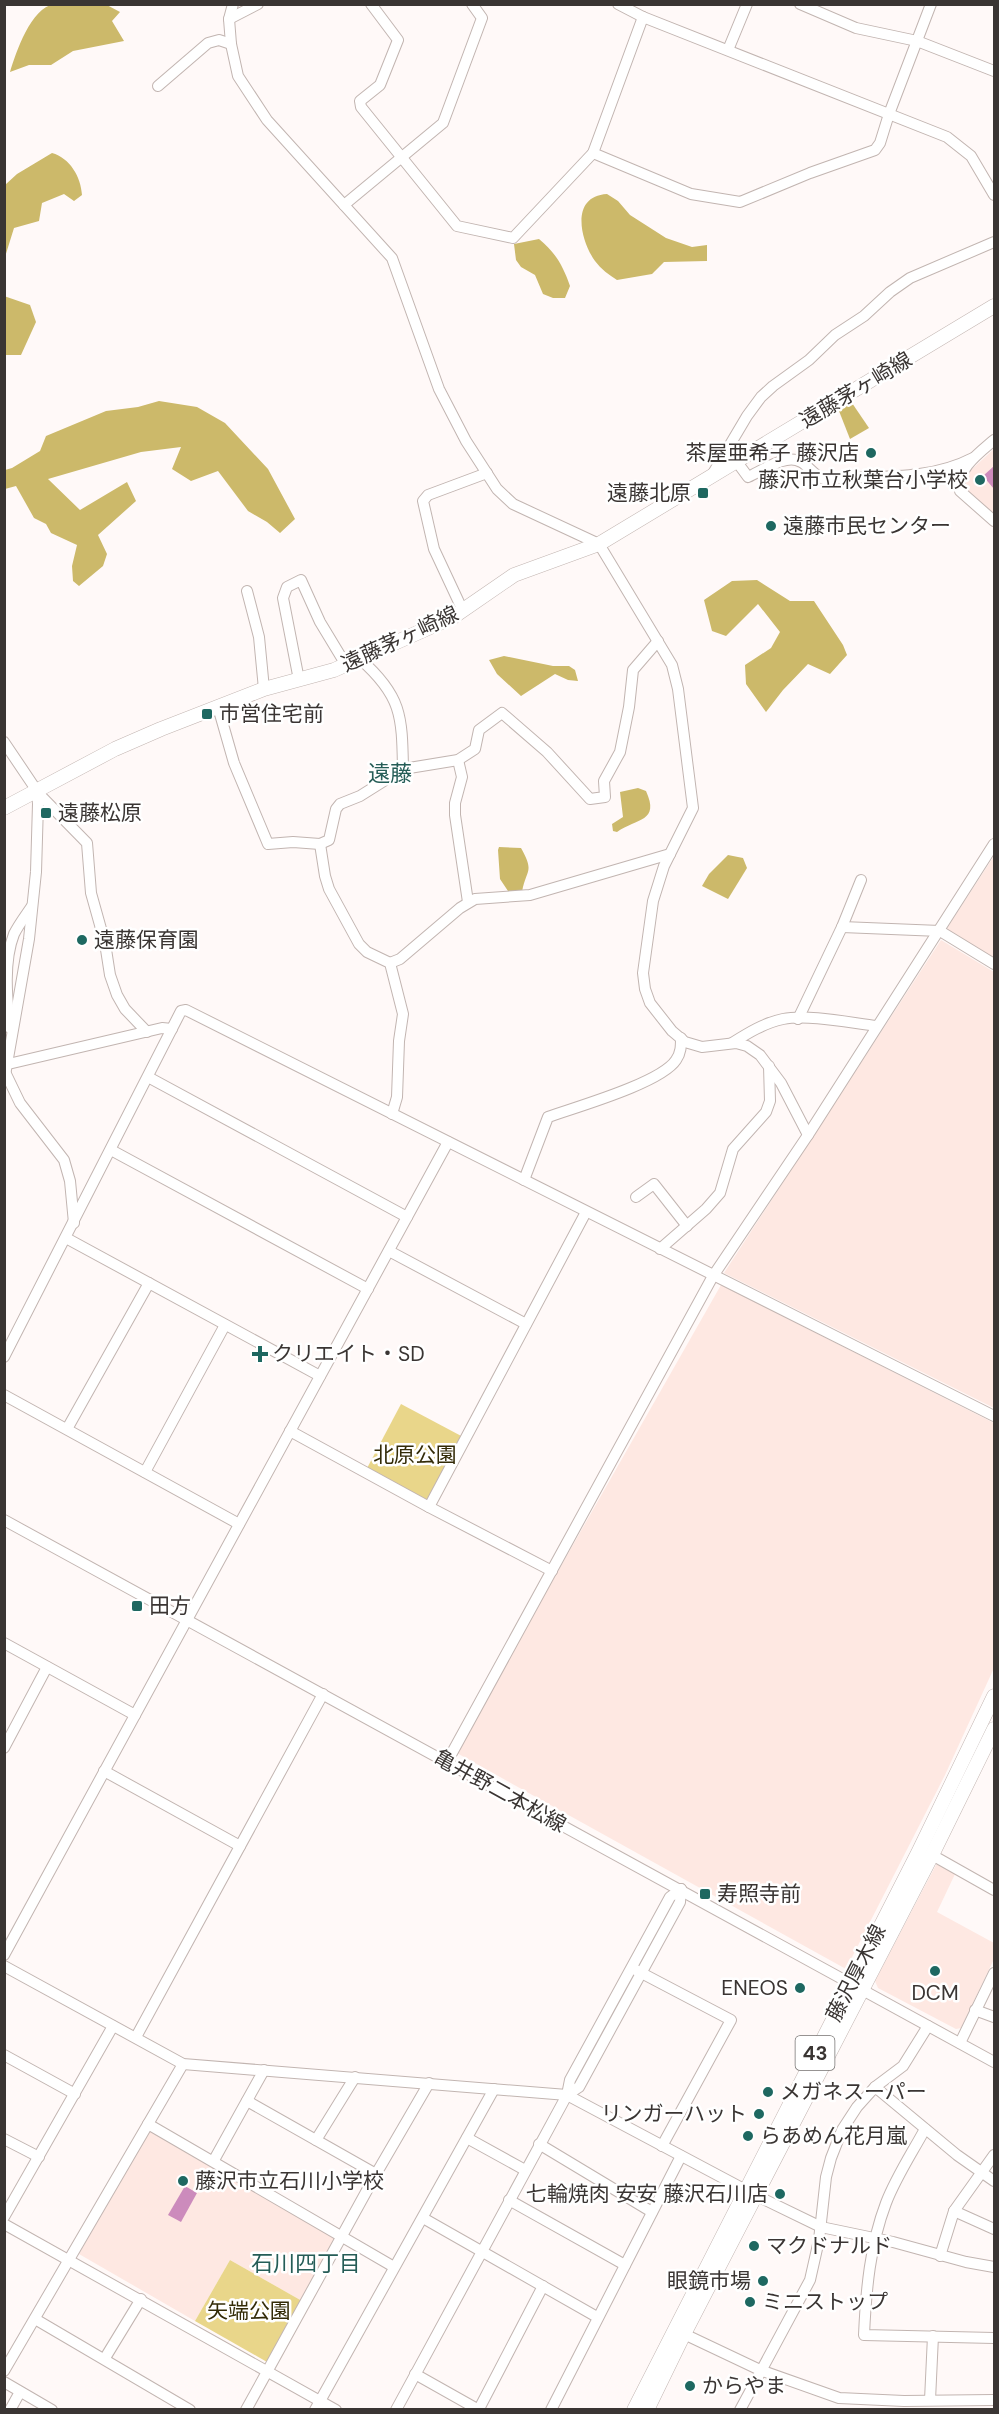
<svg xmlns="http://www.w3.org/2000/svg" width="999" height="2414" font-family="'DM Sans','Noto Sans JP',sans-serif">
  <style>
    .built { fill: #fee8e2 }
    .green { fill: #e9d68a }
    .forest { fill: #ccb96a }
    .water { fill: #cc8bbc }
    .lines { fill: none; stroke-linecap: round; stroke-linejoin: round }
    .minor-casing { stroke: #c2b5b1; stroke-width: 12 }
    .major-casing { stroke: #c2b5b1; stroke-width: 15 }
    .minor { stroke: #fff; stroke-width: 10 }
    .major { stroke: #fff; stroke-width: 14 }
    .poi-dot { fill: #1e6861; stroke: #fff; stroke-width: 2 }
    .labels { text-anchor: middle; dominant-baseline: central; stroke-width: 5; stroke-linejoin: round; paint-order: stroke }
    .shield { fill: #fff; stroke: #757270; stroke-width: 1.5 }
    .shield-label { font-size: 20px; font-weight: bold; fill: #3a3533 }
    .street-label { font-size: 21px; fill: #3a3533; stroke: #fff }
    .poi-label { font-size: 21px; fill: #3a3533; stroke: #fff; text-anchor: start }
    .park-label { font-size: 21px; fill: #332b07; stroke: #fff }
    .neighbourhood-label { font-size: 22px; fill: #255d57; stroke: #fff }
  </style>
  <rect width="100%" height="100%" fill="#fff9f8"/>
  <g class="built">
    <polygon points="994,449 994,515 964,488 966,477 971,470"/>
    <polygon points="994,856 994,959 950,933 947,928"/>
    <polygon points="941,940 994,972 994,1408 724,1273"/>
    <polygon points="721,1285 994,1423 994,1668 945,1775 846,1969 455,1752"/>
    <polygon points="939,1864 955,1874 937,1912 994,1943 994,1959 961,2028 956,2029 878,1988 875,1981 936,1865"/>
    <polygon points="152,2127 339,2235 302,2301 230,2260 195,2321 79,2254"/>
  </g>
  <g class="green">
    <polygon points="401,1404 465,1438 429,1507 365,1472"/>
    <polygon points="230,2260 302,2301 267,2362 195,2321"/>
  </g>
  <g class="forest">
    <path d="M105 4 120 12 112 21 124 41 73 51 51 65H29L10 72C16 52 31 8 54 4 70 2 89 4 105 4Z"/>
    <path d="M52 153C70 158 81 177 82 195L74 201 64 194 42 203 39 221 14 228 5 257V185L17 174Z"/>
    <path d="M607 194 618 201 630 215 666 238 692 247 707 245V261L664 262 652 274 617 280C609 275 601 269 595 261 580 240 570 196 607 194Z"/>
    <path d="M539 239C556 253 563 266 570 286L565 298H553L543 294 535 275 521 267 516 260 514 244Z"/>
    <polygon points="4,296 30,305 36,322 21,355 5,355"/>
    <polygon points="159,401 197,407 225,423 268,469 295,519 280,533 267,522 248,511 218,471 191,481 172,469 181,447 141,452 48,479 80,510 127,482 136,501 98,535 107,554 103,566 79,586 73,581 72,566 77,545 51,533 46,524 34,518 16,486 5,489 5,470 12,468 40,451 46,436 106,411 138,407"/>
    <polygon points="852,403 869,428 850,439 839,411"/>
    <polygon points="757,580 790,601 814,601 843,645 847,655 830,674 808,664 783,690 766,712 746,684 745,665 771,648 780,632 758,604 726,636 712,631 704,600 732,581"/>
    <polygon points="504,656 553,666 569,666 575,670 578,681 568,680 555,674 521,696 497,674 489,660"/>
    <path d="M638 788 646 791C660 822 637 818 617 832L613 831 612 824 623 817 620 792Z"/>
    <path d="M499 847 521 848C535 873 526 869 522 892L508 891 500 879 498 850Z"/>
    <polygon points="728,855 743,858 747,868 728,899 702,886 709,874"/>
  </g>
  <g class="water">
    <polygon points="994,466 994,489 983,476"/>
    <polygon points="185,2186 197,2193 181,2222 168,2215"/>
  </g>
  <g class="lines">
    <defs>
      <g id="minor">
        <polyline points="233,4 229,19 231,44 238,76 267,120 392,258 439,389 466,441 497,489 513,504 599,544 672,665 678,689 693,808 664,866 653,901 643,973 645,989 650,1003 672,1031 685,1042 702,1047 736,1043 747,1046 760,1055 781,1083 808,1135"/>
        <polyline points="371,4 398,40 380,85 360,101 361,107 457,226 513,238 593,153 643,17"/>
        <polyline points="618,4 643,17 947,137 971,156 994,195"/>
        <polyline points="800,4 856,28 917,41 994,71"/>
        <polyline points="229,19 258,4"/>
        <polyline points="728,50 747,4"/>
        <polyline points="158,86 208,43 219,40 231,44"/>
        <polyline points="593,153 691,194 740,202 810,173 875,150 880,143 889,114 931,4"/>
        <polyline points="344,205 443,123 482,18 472,4"/>
        <path d="M994 440C979 453 956 469 960 491L994 521"/>
        <path d="M737 462 748 477C762 471 786 453 801 462 810 467 814 476 824 479 874 475 927 482 973 458"/>
        <polyline points="712,475 747,416 761,397 773,386 809,360 835,335 864,316 890,292 910,278 994,242"/>
        <polyline points="247,591 259,637 264,689"/>
        <polyline points="463,611 434,549 423,501 428,495 487,473"/>
        <path d="M360 659C402 696 402 716 403 769"/>
        <polyline points="299,680 283,598 287,587 301,580 320,622 346,665"/>
        <polyline points="218,707 234,763 268,844 293,842 320,844 329,840 336,809 340,804 360,796 403,769 458,760 475,749 479,730 502,713 547,752 590,799 605,797 604,781 620,752 629,707 633,670 658,641"/>
        <polyline points="4,742 37,791 38,804 36,872 29,939 4,1081"/>
        <polyline points="458,760 462,777 455,803 455,815 468,902"/>
        <polyline points="38,793 87,843 91,893 105,943 110,975 117,995 125,1009 147,1032"/>
        <polyline points="320,844 325,876 329,889 359,944 367,952 390,963 403,1014 399,1041 397,1097 392,1114"/>
        <polyline points="842,927 940,931 994,964"/>
        <polyline points="390,963 400,959 460,908 475,899 530,895 670,854"/>
        <polyline points="798,1019 842,927 861,880"/>
        <path d="M10 1028C7 999 3 962 14 934 19 924 26 915 32 906"/>
        <path d="M732 1043C748 1033 764 1023 783 1019 808 1014 851 1023 877 1026"/>
        <polyline points="4,1065 162,1028 172,1029"/>
        <polyline points="6,1074 20,1103 64,1160 70,1181 74,1223"/>
        <polyline points="148,1077 407,1217"/>
        <polyline points="111,1150 368,1289"/>
        <path d="M524 1180 548 1117C576 1107 661 1083 676 1060 681 1053 681 1046 681 1038"/>
        <polyline points="636,1197 654,1184 687,1226"/>
        <polyline points="66,1238 320,1376"/>
        <polyline points="660,1249 706,1209 720,1193 733,1149 766,1112 770,1101 769,1066"/>
        <polyline points="389,1251 526,1324"/>
        <polyline points="4,1357 181,1011 186,1010 994,1416"/>
        <polyline points="4,1395 239,1524"/>
        <polyline points="67,1429 149,1283"/>
        <polyline points="290,1431 429,1507 552,1571"/>
        <polyline points="145,1472 225,1325"/>
        <polyline points="429,1507 586,1212"/>
        <polyline points="4,1520 994,2062"/>
        <polyline points="4,1643 135,1715"/>
        <polyline points="4,1748 47,1667"/>
        <polyline points="447,1762 713,1276 808,1135 994,844"/>
        <polyline points="104,1771 240,1846"/>
        <polyline points="932,1855 994,1890"/>
        <polyline points="4,1955 448,1142"/>
        <polyline points="4,1966 183,2064 567,2095 755,2195 821,2227 893,2242 966,2262 994,2267"/>
        <polyline points="632,1968 731,2020 662,2146"/>
        <polyline points="975,2010 994,2017"/>
        <polyline points="136,2037 323,1694"/>
        <polyline points="960,2043 994,1973"/>
        <polyline points="4,2055 75,2094"/>
        <polyline points="875,2087 957,2155 994,2181"/>
        <polyline points="567,2095 579,2087 680,1902 681,1889"/>
        <polyline points="247,2101 376,2174"/>
        <polyline points="148,2124 394,2267"/>
        <path d="M925 2129C912 2153 896 2177 886 2203 870 2245 866 2290 864 2335L994 2338"/>
        <polyline points="467,2138 525,2170"/>
        <polyline points="4,2139 39,2157"/>
        <polyline points="316,2140 355,2077"/>
        <polyline points="539,2144 652,2212"/>
        <polyline points="214,2160 264,2070"/>
        <polyline points="509,2200 625,2265"/>
        <polyline points="954,2211 994,2229"/>
        <polyline points="4,2217 113,2026"/>
        <polyline points="423,2218 597,2317"/>
        <polyline points="4,2224 336,2410"/>
        <polyline points="940,2256 954,2211 994,2155"/>
        <polyline points="35,2319 190,2410"/>
        <polyline points="684,2334 760,2370 839,2398 904,2401 994,2400"/>
        <polyline points="105,2358 141,2299"/>
        <polyline points="4,2371 183,2064"/>
        <polyline points="415,2374 479,2410"/>
        <polyline points="4,2382 52,2410"/>
        <polyline points="930,2400 933,2336"/>
        <polyline points="479,2409 543,2286"/>
        <polyline points="10,2410 20,2392"/>
        <polyline points="246,2410 376,2174 429,2083"/>
        <polyline points="315,2410 494,2089"/>
        <polyline points="396,2410 567,2095 570,2080 670,1897 681,1889"/>
        <polyline points="551,2410 681,2156"/>
        <polyline points="740,2410 810,2280 819,2240 826,2177 831,2158 842,2130 857,2107 875,2087 903,2066 928,2026"/>
      </g>
      <g id="major">
        <polyline points="4,808 115,749 161,729 264,689 334,670 453,617 514,575 599,544 994,306"/>
        <polyline points="634,2410 919,1851 994,1696"/>
        <polyline points="647,2410 684,2334 932,1855 994,1729"/>
      </g>
    </defs>
    <use href="#minor" class="minor-casing"/>
    <use href="#major" class="major-casing"/>
    <use href="#minor" class="minor"/>
    <use href="#major" class="major"/>
  </g>
  <g class="poi-dot">
    <circle cx="871" cy="453" r="6"/>
    <circle cx="980" cy="480" r="6"/>
    <rect x="697" y="487" width="12" height="12" rx="3"/>
    <circle cx="771" cy="526" r="6"/>
    <rect x="201" y="708" width="12" height="12" rx="3"/>
    <rect x="40" y="807" width="12" height="12" rx="3"/>
    <circle cx="82" cy="940" r="6"/>
    <path d="M257 1345h6v6h6v6h-6v6h-6v-6h-6v-6h6z"/>
    <rect x="131" y="1600" width="12" height="12" rx="3"/>
    <rect x="699" y="1888" width="12" height="12" rx="3"/>
    <circle cx="935" cy="1971" r="6"/>
    <circle cx="800" cy="1988" r="6"/>
    <circle cx="768" cy="2092" r="6"/>
    <circle cx="759" cy="2114" r="6"/>
    <circle cx="748" cy="2136" r="6"/>
    <circle cx="183" cy="2181" r="6"/>
    <circle cx="780" cy="2194" r="6"/>
    <circle cx="754" cy="2246" r="6"/>
    <circle cx="763" cy="2281" r="6"/>
    <circle cx="750" cy="2302" r="6"/>
    <circle cx="690" cy="2386" r="6"/>
  </g>
  <g class="labels">
    <rect class="shield" x="795.5" y="2036" width="39" height="34" rx="4.5"/>
    <g class="shield-label">
      <text x="815" y="2053">43</text>
    </g>
    <g class="street-label">
      <text transform="translate(856 390) rotate(-31)">遠藤茅ヶ崎線</text>
      <text transform="translate(400 639) rotate(-25)">遠藤茅ヶ崎線</text>
      <text transform="translate(500 1791) rotate(29)">亀井野二本松線</text>
      <text transform="translate(856 1973) rotate(-63)">藤沢厚木線</text>
    </g>
    <g class="poi-label">
      <text x="859" y="453" text-anchor="end">茶屋亜希子 藤沢店</text>
      <text x="968" y="480" text-anchor="end">藤沢市立秋葉台小学校</text>
      <text x="691" y="493" text-anchor="end">遠藤北原</text>
      <text x="783" y="526">遠藤市民センター</text>
      <text x="219" y="714">市営住宅前</text>
      <text x="58" y="813">遠藤松原</text>
      <text x="94" y="940">遠藤保育園</text>
      <text x="272" y="1354">クリエイト・SD</text>
      <text x="149" y="1606">田方</text>
      <text x="717" y="1894">寿照寺前</text>
      <text x="788" y="1988" text-anchor="end">ENEOS</text>
      <text x="935" y="1993" text-anchor="middle">DCM</text>
      <text x="780" y="2092">メガネスーパー</text>
      <text x="747" y="2114" text-anchor="end">リンガーハット</text>
      <text x="760" y="2136">らあめん花月嵐</text>
      <text x="195" y="2181">藤沢市立石川小学校</text>
      <text x="768" y="2194" text-anchor="end">七輪焼肉 安安 藤沢石川店</text>
      <text x="766" y="2246">マクドナルド</text>
      <text x="751" y="2281" text-anchor="end">眼鏡市場</text>
      <text x="762" y="2302">ミニストップ</text>
      <text x="702" y="2386">からやま</text>
    </g>
    <g class="park-label">
      <text x="415" y="1455">北原公園</text>
      <text x="249" y="2311">矢端公園</text>
    </g>
    <g class="neighbourhood-label">
      <text x="390" y="773">遠藤</text>
      <text x="306" y="2263">石川四丁目</text>
    </g>
  </g>
  <rect width="999" height="2414" fill="none" stroke="#3a3533" stroke-width="12"/>
</svg>
